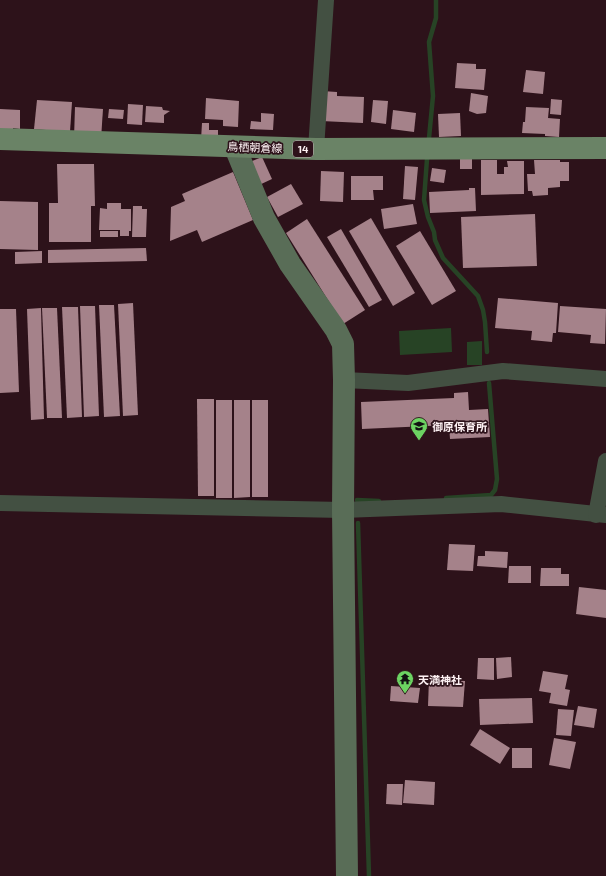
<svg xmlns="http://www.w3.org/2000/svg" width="606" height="876" font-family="'Exo 2','Noto Sans JP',sans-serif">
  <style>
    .water { fill: #274325 }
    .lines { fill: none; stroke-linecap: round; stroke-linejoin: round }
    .stream { stroke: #274325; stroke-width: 4.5 }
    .building { fill: #a5828a }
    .street { stroke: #435042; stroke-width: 16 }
    .secondary { stroke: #596d57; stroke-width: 22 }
    .primary { stroke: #6a8366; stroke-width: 22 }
    .labels { text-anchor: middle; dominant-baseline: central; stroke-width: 3.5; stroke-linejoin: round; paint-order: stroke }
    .shield { fill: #2d121a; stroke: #bfaeb2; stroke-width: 1 }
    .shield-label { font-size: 10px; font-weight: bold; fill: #fdf1f3 }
    .street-label { font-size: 11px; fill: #fdf1f3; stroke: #2d121a }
    .poi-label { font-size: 11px; font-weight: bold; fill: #fdf1f3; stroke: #2d121a; text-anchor: start }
  </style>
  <rect width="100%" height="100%" fill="#2d121a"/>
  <g class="water">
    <polygon points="451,328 452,352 400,355 399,331"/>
    <polygon points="482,341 482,365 467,365 467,342"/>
  </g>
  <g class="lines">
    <g class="stream">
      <polyline points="429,138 433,96 429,42 436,18 436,0"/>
      <polyline points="427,159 424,200 428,217 434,232 435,240 443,258 478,296 483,310 485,322 487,352"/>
      <polyline points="446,498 491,495 495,490 497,479 489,383"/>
      <polyline points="357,500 379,501"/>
      <polyline points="358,523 369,876"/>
    </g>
  </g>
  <g class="building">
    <polygon points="457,63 476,64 476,69 486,69 484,90 455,88"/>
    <polygon points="526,70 545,72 543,94 523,92"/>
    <polygon points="322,91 337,92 337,96 364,97 363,123 321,121"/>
    <polygon points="471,93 488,96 486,113 477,114 469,111"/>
    <polygon points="206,98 239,101 238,127 223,126 223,120 205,119"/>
    <polygon points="551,99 562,100 561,115 550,114"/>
    <polygon points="37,100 72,102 70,132 34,129"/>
    <polygon points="373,100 388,101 386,124 371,122"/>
    <polygon points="128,104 143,105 142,125 127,124"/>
    <polygon points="146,106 162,107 163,110 170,111 164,115 164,123 145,122"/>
    <polygon points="75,107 103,109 101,139 74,138"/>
    <polygon points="526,107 549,108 548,118 560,119 559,137 545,136 545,134 522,133 523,122 525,122"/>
    <polygon points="0,109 20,110 20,129 13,128 13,131 0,130"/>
    <polygon points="109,109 124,110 123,119 108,118"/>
    <polygon points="393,110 416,113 414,132 391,129"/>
    <polygon points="261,113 274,114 273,130 250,129 251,121 261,122"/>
    <polygon points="460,113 461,136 439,137 438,114"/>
    <polygon points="202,123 209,123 209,130 218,130 218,141 201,140"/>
    <polygon points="262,157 272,179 257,186 247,163"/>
    <rect x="460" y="159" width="12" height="10"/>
    <polygon points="481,160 497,160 497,174 504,174 504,167 508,167 507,161 524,161 524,194 481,195"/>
    <polygon points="534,160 560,160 560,162 569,162 569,181 560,181 560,187 548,188 548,195 533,196 532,191 528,191 527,174 535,174"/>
    <polygon points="57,164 94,164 95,206 91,206 91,242 49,242 49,203 58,203"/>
    <polygon points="405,166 418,167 415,200 403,199"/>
    <polygon points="432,168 446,170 444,183 430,181"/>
    <polygon points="321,171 344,172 343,202 320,201"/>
    <polygon points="233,172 253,220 202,242 197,230 170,241 171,207 185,201 182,194"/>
    <polygon points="351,176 383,176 383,190 373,190 374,200 351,200"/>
    <polygon points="291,184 303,204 278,217 267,197"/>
    <polygon points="469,188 475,188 476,211 430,213 429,192 469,190"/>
    <polygon points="0,201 38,202 38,250 0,249"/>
    <polygon points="107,203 121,203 121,209 131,209 131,231 129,231 129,236 120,236 120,230 99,230 100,208 107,209"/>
    <polygon points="413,204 417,224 384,229 381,209"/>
    <polygon points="133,206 142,206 142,209 147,209 146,237 132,237"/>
    <polygon points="535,214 537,266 463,268 461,217"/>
    <polygon points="371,218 415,293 393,306 349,231"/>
    <polygon points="307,219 365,310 343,324 286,233"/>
    <polygon points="341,229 382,300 369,307 327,237"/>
    <rect x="100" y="231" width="18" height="6"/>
    <polygon points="420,231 456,291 432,305 396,246"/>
    <polygon points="146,248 147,261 48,263 48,250"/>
    <polygon points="42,251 42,263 15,264 15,252"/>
    <polygon points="498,298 558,303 556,333 553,333 552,342 531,340 532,331 495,328"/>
    <polygon points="133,303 138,415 123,416 118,304"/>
    <polygon points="99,305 114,305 120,416 104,417"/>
    <polygon points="80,306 95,306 99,416 84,417"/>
    <polygon points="560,306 606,309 605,344 590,343 591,335 558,332"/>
    <polygon points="62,307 78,307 82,417 67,418"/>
    <polygon points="41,308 44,419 31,420 27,309"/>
    <polygon points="42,308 57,308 62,418 47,418"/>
    <polygon points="0,309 16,309 19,392 0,393"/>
    <polygon points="468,392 469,410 488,409 490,437 450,439 449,425 362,429 361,402 454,398 454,393"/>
    <polygon points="197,399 214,399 214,496 198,496"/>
    <rect x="216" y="400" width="16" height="98"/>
    <polygon points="234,400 250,400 250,497 234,498"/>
    <rect x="252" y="400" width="16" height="97"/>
    <polygon points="449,544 475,545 473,571 447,570"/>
    <polygon points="485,551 508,552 507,568 477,566 478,556 485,556"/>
    <polygon points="509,566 531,566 531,583 508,583"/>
    <polygon points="541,568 561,568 561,574 569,574 569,586 540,586"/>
    <polygon points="579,587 606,590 606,618 576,614"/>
    <polygon points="511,657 512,677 497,679 496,658"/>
    <polygon points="478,658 494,658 494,680 477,679"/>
    <polygon points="543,671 568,675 565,689 570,690 567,706 549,703 551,693 539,691"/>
    <polygon points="429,679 465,681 463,707 428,706"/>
    <polygon points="391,686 420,688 418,703 390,701"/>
    <polygon points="532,698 533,723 480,725 479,699"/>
    <polygon points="578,706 597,709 594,728 574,725"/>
    <polygon points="558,709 574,710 571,736 556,735"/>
    <polygon points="480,729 510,748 500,764 470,745"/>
    <polygon points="554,738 576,742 570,769 549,765"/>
    <rect x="512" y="748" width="20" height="20"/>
    <polygon points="405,780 435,782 434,805 403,803"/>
    <polygon points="387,784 403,784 402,805 386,804"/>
  </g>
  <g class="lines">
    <g class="street">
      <polyline points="316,149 326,0"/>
      <polyline points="344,380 408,383 503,371 606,379"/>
      <polyline points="0,503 343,510 501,504 606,515"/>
      <polyline points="596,515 606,461"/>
    </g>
    <polyline class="secondary" points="235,147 264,218 290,264 336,330 343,344 344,380 343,510 347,876"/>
    <polyline class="primary" points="0,139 316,149 606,148"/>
  </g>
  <defs>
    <symbol id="school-pin" viewBox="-11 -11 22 30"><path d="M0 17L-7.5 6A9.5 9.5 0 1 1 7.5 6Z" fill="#6cd362" stroke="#2d121a"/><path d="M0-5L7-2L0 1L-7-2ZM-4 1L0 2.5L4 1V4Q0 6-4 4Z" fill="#111"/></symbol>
    <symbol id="temple-pin" viewBox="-11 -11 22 30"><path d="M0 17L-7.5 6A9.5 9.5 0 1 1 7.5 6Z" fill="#6cd362" stroke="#2d121a"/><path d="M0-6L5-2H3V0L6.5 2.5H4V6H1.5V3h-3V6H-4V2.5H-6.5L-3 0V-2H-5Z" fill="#111"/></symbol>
  </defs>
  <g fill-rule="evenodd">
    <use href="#school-pin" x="409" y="416" width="20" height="27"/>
    <use href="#temple-pin" x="395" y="669" width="20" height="27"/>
  </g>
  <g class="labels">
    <rect class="shield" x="293" y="141" width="20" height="16" rx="3"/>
    <g class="shield-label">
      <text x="303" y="149">14</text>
    </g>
    <g class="street-label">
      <text transform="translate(255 147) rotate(2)">鳥栖朝倉線</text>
    </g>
    <g class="poi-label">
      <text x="432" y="426">御原保育所</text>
      <text x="418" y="679">天満神社</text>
    </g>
  </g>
</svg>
